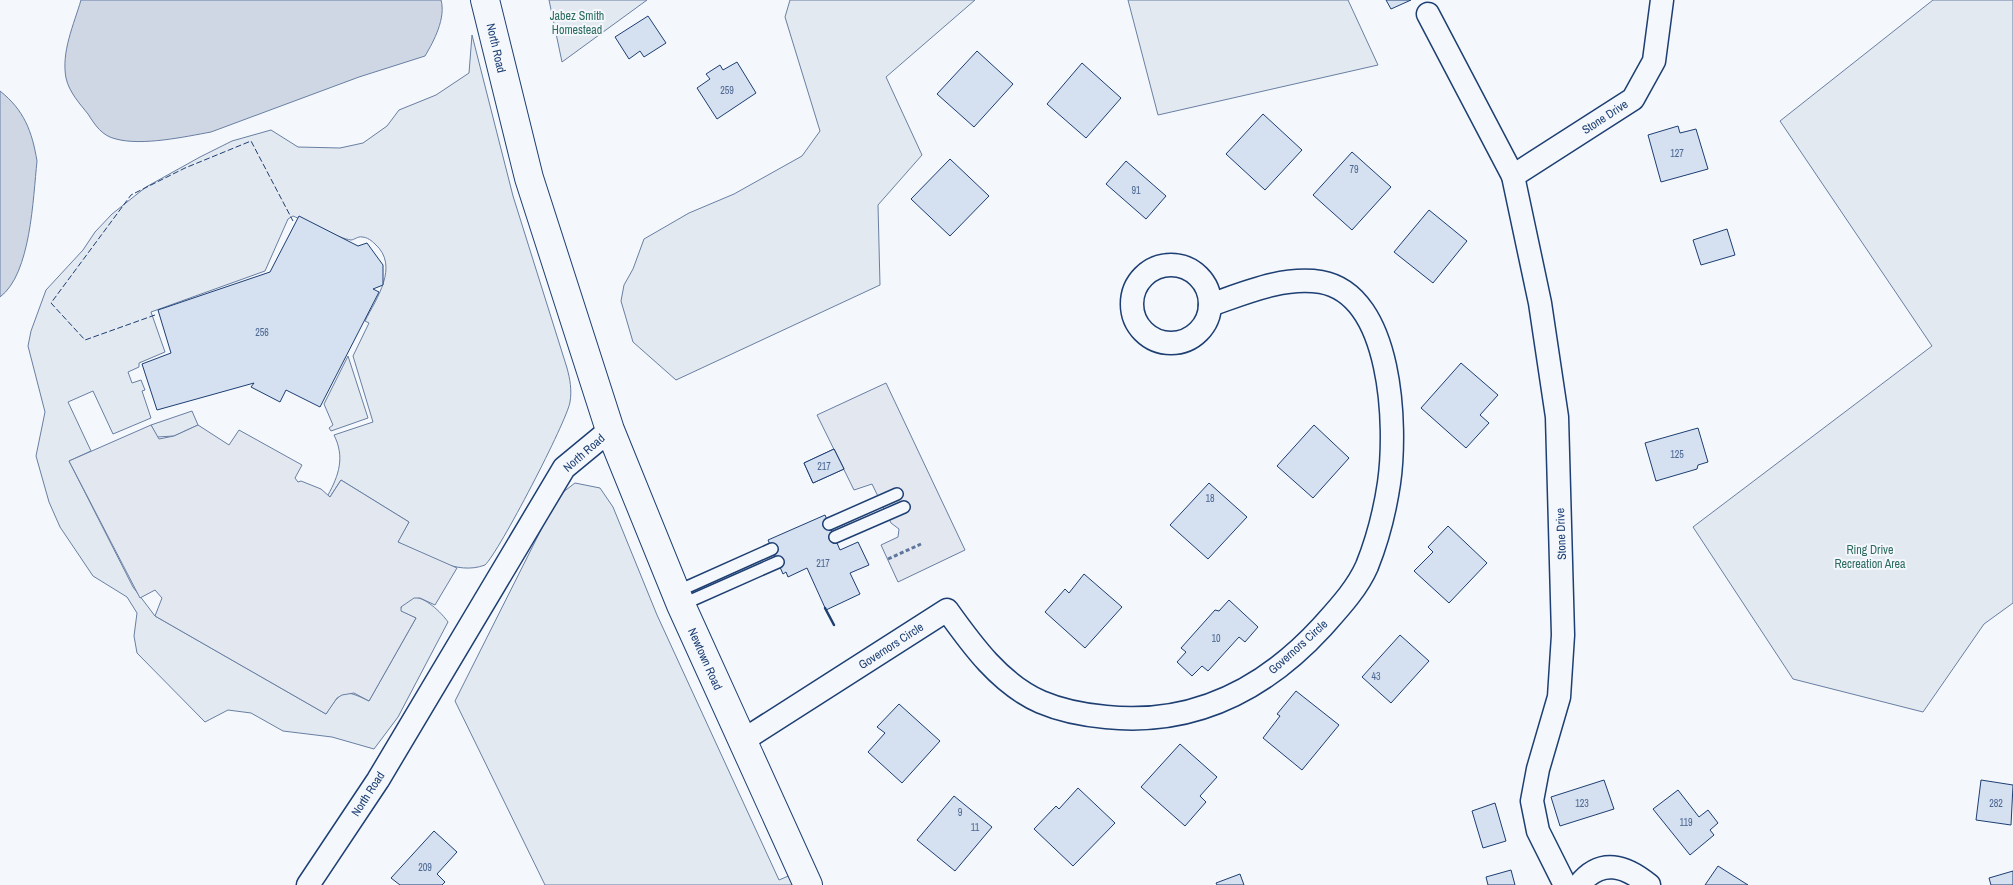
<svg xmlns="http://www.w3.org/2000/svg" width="2013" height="885" font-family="'Archivo Narrow',sans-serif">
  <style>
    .green { fill: #e3e9f0; stroke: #687fa3 }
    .parking { fill: #e3e8f0; stroke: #687fa3 }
    .water { fill: #cfd7e4; stroke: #687fa3 }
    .building { fill: #d5e0f0; stroke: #1d3f73 }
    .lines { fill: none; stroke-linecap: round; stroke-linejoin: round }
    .service-casing { stroke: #1d3f73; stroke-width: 14 }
    .minor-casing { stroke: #1d3f73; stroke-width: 25 }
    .secondary-casing { stroke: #1d3f73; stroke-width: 30 }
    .path { stroke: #5e769c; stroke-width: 3; stroke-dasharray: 4 2.5; stroke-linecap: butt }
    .service { stroke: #f4f7fb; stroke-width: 11 }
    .minor { stroke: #f4f7fb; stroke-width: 22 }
    .secondary { stroke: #f4f7fb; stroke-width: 28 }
    .fence { stroke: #1d3f73; stroke-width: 1; stroke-dasharray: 6 2.5; stroke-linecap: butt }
    .wall { stroke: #1d3f73; stroke-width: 2.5 }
    .labels { text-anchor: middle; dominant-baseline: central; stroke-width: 4; stroke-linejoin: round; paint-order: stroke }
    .number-label { font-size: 10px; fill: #4b6792 }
    .park-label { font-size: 12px; fill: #2c6c60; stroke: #f4f7fb }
    .street-label { font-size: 12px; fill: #1d3f73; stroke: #f4f7fb }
  </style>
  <rect width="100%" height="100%" fill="#f4f7fb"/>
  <g class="green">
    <polygon points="549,0 647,0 562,62"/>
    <polygon points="790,0 975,0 886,77 922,155 878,205 880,285 676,380 633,342 621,301 624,285 633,269 644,239 689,213 734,194 802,156 820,131 785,17"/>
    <polygon points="1128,0 1348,0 1378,65 1158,115"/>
    <polygon points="1933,0 2013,0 2013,603 1984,624 1923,712 1793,679 1693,527 1932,346 1780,121"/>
    <path d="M472 35 513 196 567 368C570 379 572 390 570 402 567 421 499 552 485 565 456 576 427 555 401 544L398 541 409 522 341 480 330 497 328 495C339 475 345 457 334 435L373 422 353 356 369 323 365 321C376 299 400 266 375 244 372 241 367 237 362 237 358 236 354 240 351 240 340 239 305 221 293 216L288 219 265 271 151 312 165 352 139 363V367L128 372 132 383 141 380 145 390 142 391 151 418 113 434 93 391 68 402 91 451 69 461 133 587 155 616 326 714C342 689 344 689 369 701L416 618 400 611C408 580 439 609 448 622L398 717 374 749 332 737 283 731 251 713 228 710 205 722 137 653 134 636 137 613 127 597 93 576 60 527 49 502 36 456 45 412 28 346 31 331 46 290 83 250 95 232 112 214 146 187 200 157 232 141 271 130 298 147 340 148 363 143 387 126 399 110 436 95 469 73Z"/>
    <polygon points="348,356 368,418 331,431 329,428 333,425 324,404"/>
    <polygon points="192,411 198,425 174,436 157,437 151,425"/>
    <polygon points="575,483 600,488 613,507 657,615 779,880 793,874 798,885 545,885 455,701 558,496"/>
  </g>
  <g class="parking">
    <polygon points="886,383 965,550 898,582 881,545 898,537 899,529 891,523 872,484 854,490 817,415"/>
    <polygon points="151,425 159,439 174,436 198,425 229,445 239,430 302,465 295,478 298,482 301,481 321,489 330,497 341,480 409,522 398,542 457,568 435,605 420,598 414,598 401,607 401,611 416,618 369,701 354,693 342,695 337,698 326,714 155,616 162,598 155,590 140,598 69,461"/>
  </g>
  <g class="water">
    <path d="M81 0H441C446 18 434 41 425 56L359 77 211 132C184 137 142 146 116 139 102 136 95 125 88 114 80 104 69 92 66 78 61 52 74 24 81 0Z"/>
    <path d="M0 91C24 110 32 131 37 161 33 198 31 274 0 297Z"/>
  </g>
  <g class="building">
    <polygon points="1386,0 1411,0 1391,9"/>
    <polygon points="648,16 666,43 644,57 640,51 629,59 615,37"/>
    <polygon points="977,51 1013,84 974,127 937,94"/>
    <polygon points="737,62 756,93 717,119 697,88 710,79 706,74 720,65 723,70"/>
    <polygon points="1082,63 1121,98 1086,138 1047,104"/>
    <polygon points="1263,114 1302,150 1265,190 1226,154"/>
    <polygon points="1678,126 1680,133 1696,129 1708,169 1661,182 1648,135"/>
    <polygon points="1352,152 1391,187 1352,230 1313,195"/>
    <polygon points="950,159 989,196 950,236 911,199"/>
    <polygon points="1126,161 1166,196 1146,219 1106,184"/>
    <polygon points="1429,210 1467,241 1433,283 1394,252"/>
    <polygon points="299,216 358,246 367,243 383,265 383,285 373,289 379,292 320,407 286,390 280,402 251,387 254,383 157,410 142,364 171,353 158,310 270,272"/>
    <polygon points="1727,229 1735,255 1701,265 1693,240"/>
    <polygon points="1461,363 1498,395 1480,415 1489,423 1466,448 1421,408"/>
    <polygon points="1314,425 1349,458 1313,498 1277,466"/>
    <polygon points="1698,428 1708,462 1698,465 1697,469 1656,481 1645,443"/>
    <polygon points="834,449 844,469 813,483 804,463"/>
    <polygon points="834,449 844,469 813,483 804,463"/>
    <polygon points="1209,483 1247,517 1208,559 1170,525"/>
    <polygon points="825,515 840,550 858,542 869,565 850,573 860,594 826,610 807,568 788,577 786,572 783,574 768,540"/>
    <polygon points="1448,526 1487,563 1449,603 1414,571 1433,552 1428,547"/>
    <polygon points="1084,574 1122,607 1085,648 1045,612 1065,589 1069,593"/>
    <polygon points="1229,600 1258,627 1245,642 1239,637 1208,671 1202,666 1192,676 1177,662 1186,652 1181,648 1215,610 1219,611"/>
    <polygon points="1400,635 1429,661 1391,703 1362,677"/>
    <polygon points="1296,691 1339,725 1302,770 1263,738 1280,716 1277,714"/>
    <polygon points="899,704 940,741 902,783 868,752 885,733 877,727"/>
    <polygon points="1180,744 1217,777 1200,796 1206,802 1185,826 1141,787"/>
    <polygon points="1604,780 1614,809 1560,826 1551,797"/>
    <polygon points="1981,780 2013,785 2011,825 1976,820"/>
    <polygon points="1078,788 1115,823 1073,866 1034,829 1056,806 1059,809"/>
    <polygon points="1678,790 1699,817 1708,810 1718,823 1710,830 1714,835 1690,855 1653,809"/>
    <polygon points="954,796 992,827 955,871 917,840"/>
    <polygon points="1495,803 1506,841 1483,848 1472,811"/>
    <polygon points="434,831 457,852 437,874 445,882 442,885 400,885 391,878"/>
    <polygon points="1718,866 1748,885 1705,885"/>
    <polygon points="1511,870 1515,885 1488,885 1486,877"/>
    <polygon points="2013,871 2013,885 1991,885 1989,878"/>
    <polygon points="1240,874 1244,885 1217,885 1216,883"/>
  </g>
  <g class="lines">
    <defs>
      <g id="service">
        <polyline points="829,524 897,494"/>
        <polyline points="835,537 904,507"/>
        <polyline points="676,592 772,549"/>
        <polyline points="681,605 778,562"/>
      </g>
      <g id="minor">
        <polyline points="1428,14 1513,176 1540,303 1557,417 1563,635 1559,697 1538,769 1532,801 1538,831 1565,885"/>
        <polyline points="1513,176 1633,99 1654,61 1662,0"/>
        <circle cx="1171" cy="304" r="39"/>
        <path d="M742 741 947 610C972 645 1000 684 1041 702 1062 711 1084 715 1106 717 1193 726 1264 690 1322 627 1338 609 1357 589 1367 566 1377 541 1385 510 1389 483 1397 427 1393 295 1321 282 1283 276 1245 293 1210 305"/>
        <polyline points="308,885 378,780 564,468 610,430"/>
        <path d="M1579 885C1601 857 1626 866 1649 885"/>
      </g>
      <polyline id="secondary" points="485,0 529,178 610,430 681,605 808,885"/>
    </defs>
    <use href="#service" class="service-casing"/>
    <use href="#minor" class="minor-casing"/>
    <use href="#secondary" class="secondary-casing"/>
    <polyline class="path" points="888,559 921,544"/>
    <use href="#service" class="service"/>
    <use href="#minor" class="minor"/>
    <use href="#secondary" class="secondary"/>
    <polyline class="fence" points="155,315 85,340 51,303 131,195 185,168 251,141 293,221"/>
    <polyline class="wall" points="825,608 834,625"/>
  </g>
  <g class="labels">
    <g class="number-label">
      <text x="727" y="90">259</text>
      <text x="1677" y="153">127</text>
      <text x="1354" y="169">79</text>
      <text x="1136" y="190">91</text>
      <text x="262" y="332">256</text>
      <text x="1677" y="454">125</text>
      <text x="824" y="466">217</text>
      <text x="1210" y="498">18</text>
      <text x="823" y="563">217</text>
      <text x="1216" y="638">10</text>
      <text x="1376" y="676">43</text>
      <text x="1582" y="803">123</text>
      <text x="1996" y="803">282</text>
      <text x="960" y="812">9</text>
      <text x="1686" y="822">119</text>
      <text x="975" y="827">11</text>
      <text x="425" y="867">209</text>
    </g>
    <g class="park-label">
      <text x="577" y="16">Jabez Smith<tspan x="577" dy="14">Homestead</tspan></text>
      <text x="1870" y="550">Ring Drive<tspan x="1870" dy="14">Recreation Area</tspan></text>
    </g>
    <g class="street-label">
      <text transform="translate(496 48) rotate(77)">North Road</text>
      <text transform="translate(1605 117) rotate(-33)">Stone Drive</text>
      <text transform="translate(584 453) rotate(-41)">North Road</text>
      <text transform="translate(1561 534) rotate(-92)">Stone Drive</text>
      <text transform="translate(891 646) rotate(-33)">Governors Circle</text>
      <text transform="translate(1298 647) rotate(-42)">Governors Circle</text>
      <text transform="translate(705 659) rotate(66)">Newtown Road</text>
      <text transform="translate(368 794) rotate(-57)">North Road</text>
    </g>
  </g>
</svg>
